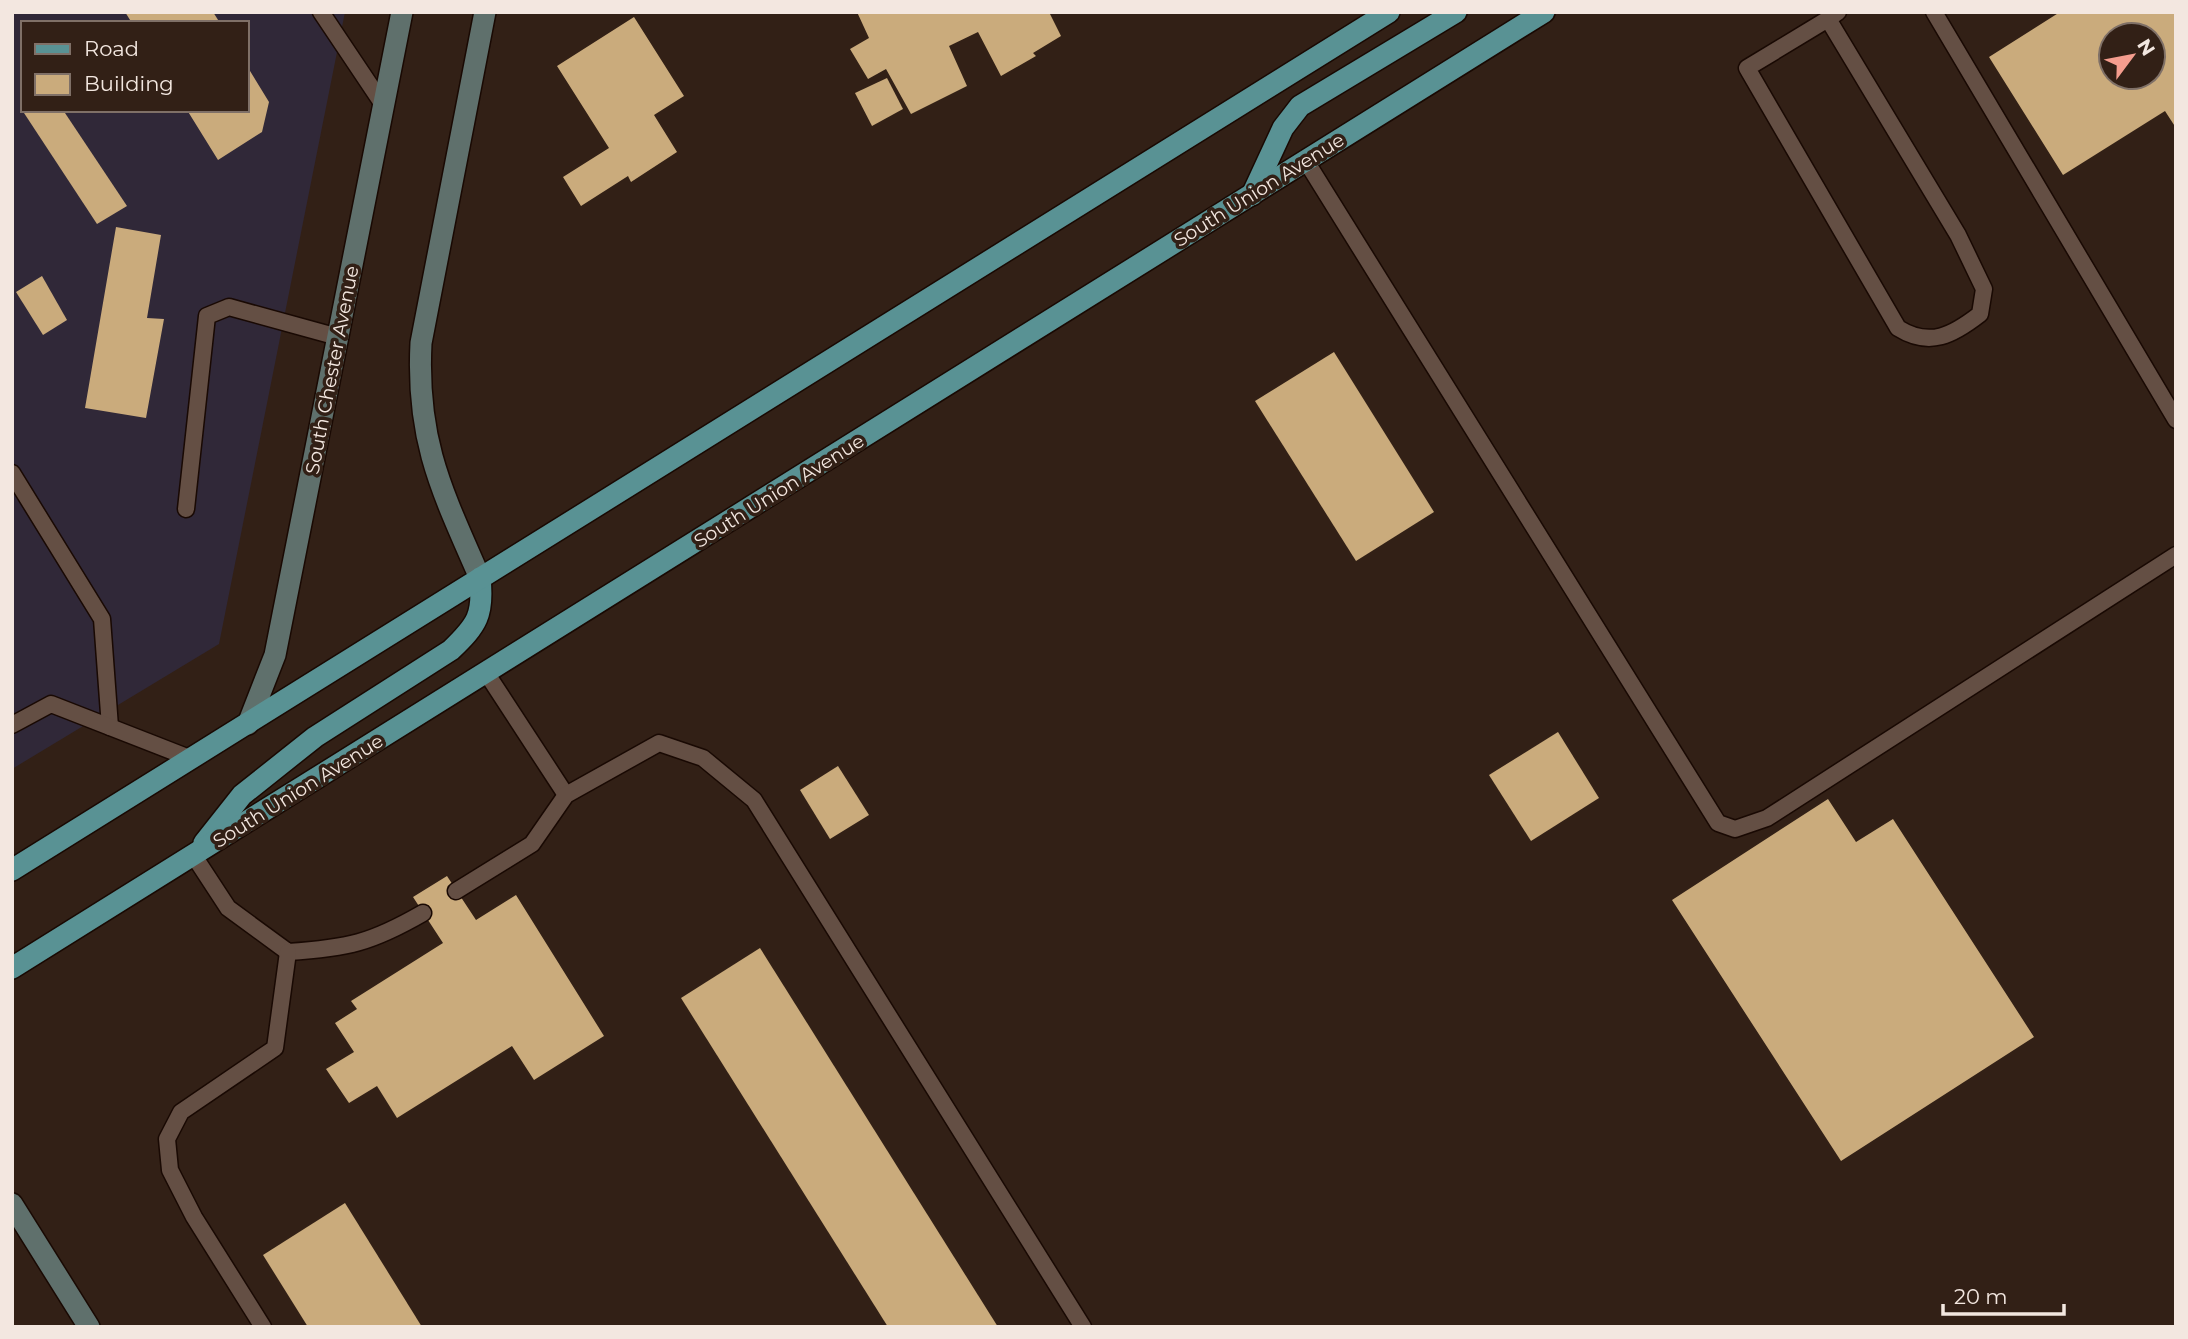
<svg xmlns="http://www.w3.org/2000/svg" width="2188" height="1339" font-family="Montserrat,sans-serif">
  <style>
    .commercial { fill: #302838; fill-rule: evenodd }
    .building { fill: #caab7c; fill-rule: evenodd }
    .lines { fill: none; stroke-linecap: round; stroke-linejoin: round }
    .lane-casing { stroke: #190903; stroke-width: 19 }
    .secondary-casing { stroke: #190903; stroke-width: 24 }
    .primary-casing { stroke: #190903; stroke-width: 24 }
    .lane { stroke: #644f44; stroke-width: 16 }
    .secondary { stroke: #5f706c; stroke-width: 21 }
    .primary { stroke: #599294; stroke-width: 21 }
    .labels { text-anchor: middle; dominant-baseline: central; stroke-width: 7; stroke-linejoin: round; paint-order: stroke }
    .street-label { font-size: 19px; fill: #f3e7e0; stroke: #322016 }
  </style>
  <rect width="100%" height="100%" fill="#322016"/>
  <path class="commercial" d="M12 12H345L219 644 12 769ZM23 23H247V110H23Z"/>
  <g class="building">
    <polygon points="125,12 213,12 220,23 132,23"/>
    <polygon points="857,12 1049,12 1061,36 1033,53 1036,56 1001,76 978,32 949,46 967,86 911,114 886,69 868,79 850,49 869,38"/>
    <path d="M2060 12H2176V128L2165 111 2063 175 1989 57ZM2111 35H2153V77H2111Z"/>
    <polygon points="634,17 684,96 654,115 677,152 631,182 628,176 581,206 563,177 609,148 557,66"/>
    <polygon points="247,66 269,102 262,132 218,160 187,110 247,110"/>
    <polygon points="887,78 903,109 872,126 855,93"/>
    <polygon points="29,110 63,110 127,206 97,224 24,113"/>
    <polygon points="116,227 161,235 147,318 164,319 146,418 85,408"/>
    <polygon points="42,276 67,320 43,335 16,292"/>
    <polygon points="1334,352 1434,512 1356,561 1255,401"/>
    <polygon points="1558,732 1599,798 1531,841 1489,775"/>
    <polygon points="838,766 869,815 830,839 800,790"/>
    <polygon points="1828,799 1856,842 1893,819 2034,1037 1841,1161 1672,900"/>
    <polygon points="447,876 476,920 516,895 604,1036 534,1080 512,1046 397,1118 377,1086 349,1103 326,1069 354,1052 335,1023 357,1009 351,1001 443,943 413,897"/>
    <polygon points="760,948 998,1327 888,1327 681,998"/>
    <polygon points="345,1203 422,1327 308,1327 263,1255"/>
  </g>
  <g class="lines">
    <defs>
      <g id="lane">
        <polyline points="321,12 384,106"/>
        <polyline points="1934,12 2176,420"/>
        <path d="M1828 19 1958 235 1984 289 1980 314C1953 335 1930 348 1898 328L1747 68 1828 19 1838 12"/>
        <polyline points="1306,161 1718,823 1735,829 1767,818 2176,555"/>
        <polyline points="12,473 102,619 110,727"/>
        <polyline points="186,509 207,316 229,307 338,337"/>
        <polyline points="487,674 566,795"/>
        <polyline points="12,725 51,704 192,759"/>
        <path d="M194 856 228 908 288 952C348 948 371 943 423 913"/>
        <polyline points="456,891 532,844 566,795 659,743 703,758 754,800 1083,1327"/>
        <polyline points="263,1327 194,1217 170,1170 167,1139 181,1112 275,1048 288,952"/>
      </g>
      <g id="secondary">
        <path d="M480 578C442 491 416 441 421 343L485 12"/>
        <polyline points="248,724 275,655 402,12"/>
        <polyline points="12,1204 89,1327"/>
      </g>
      <g id="primary">
        <polyline points="1252,195 1283,128 1300,106 1456,12"/>
        <path d="M204 843 242 795 315 737 451 650C477 625 484 615 480 578"/>
        <polyline points="12,870 1389,12"/>
        <polyline points="12,968 1544,12"/>
      </g>
    </defs>
    <use href="#lane" class="lane-casing"/>
    <use href="#secondary" class="secondary-casing"/>
    <use href="#primary" class="primary-casing"/>
    <use href="#lane" class="lane"/>
    <use href="#secondary" class="secondary"/>
    <use href="#primary" class="primary"/>
  </g>
  <g class="labels">
    <g class="street-label">
      <text transform="translate(1259 190) rotate(-32)">South Union Avenue</text>
      <text transform="translate(332 370) rotate(-79)">South Chester Avenue</text>
      <text transform="translate(779 491) rotate(-32)">South Union Avenue</text>
      <text transform="translate(298 791) rotate(-32)">South Union Avenue</text>
    </g>
  </g>
  <rect width="2188" height="1339" fill="none" stroke="#f3e7e0" stroke-width="28"/>
  <rect x="21" y="21" width="228" height="91" fill="#322016" stroke="#7f7067" stroke-width="2"/>
  <rect x="35" y="44" width="35" height="10" fill="#599294" stroke="#7f7067" stroke-width="2"/>
  <text x="84" y="56" font-size="21" fill="#f3e7e0">Road</text>
  <rect x="35" y="74" width="35" height="21" fill="#caab7c" stroke="#7f7067" stroke-width="2"/>
  <text x="84" y="91" font-size="21" fill="#f3e7e0">Building</text>
  <g transform="translate(2132 56) rotate(58)"><circle r="33" fill="#322016" stroke="#7f7067" stroke-width="2"/>
  <path d="M0-5L12 26L0 18L-12 26Z" fill="#f59d8e"/>
  <text y="-10" font-size="19" font-weight="bold" text-anchor="middle" fill="#f3e7e0">N</text>
  </g>
  <path d="M1943 1304v10h121v-10" fill="none" stroke="#f3e7e0" stroke-width="3.5"/>
  <text x="1954" y="1304" font-size="21" fill="#f3e7e0" stroke="#322016" stroke-width="5" paint-order="stroke">20 m</text>
</svg>
